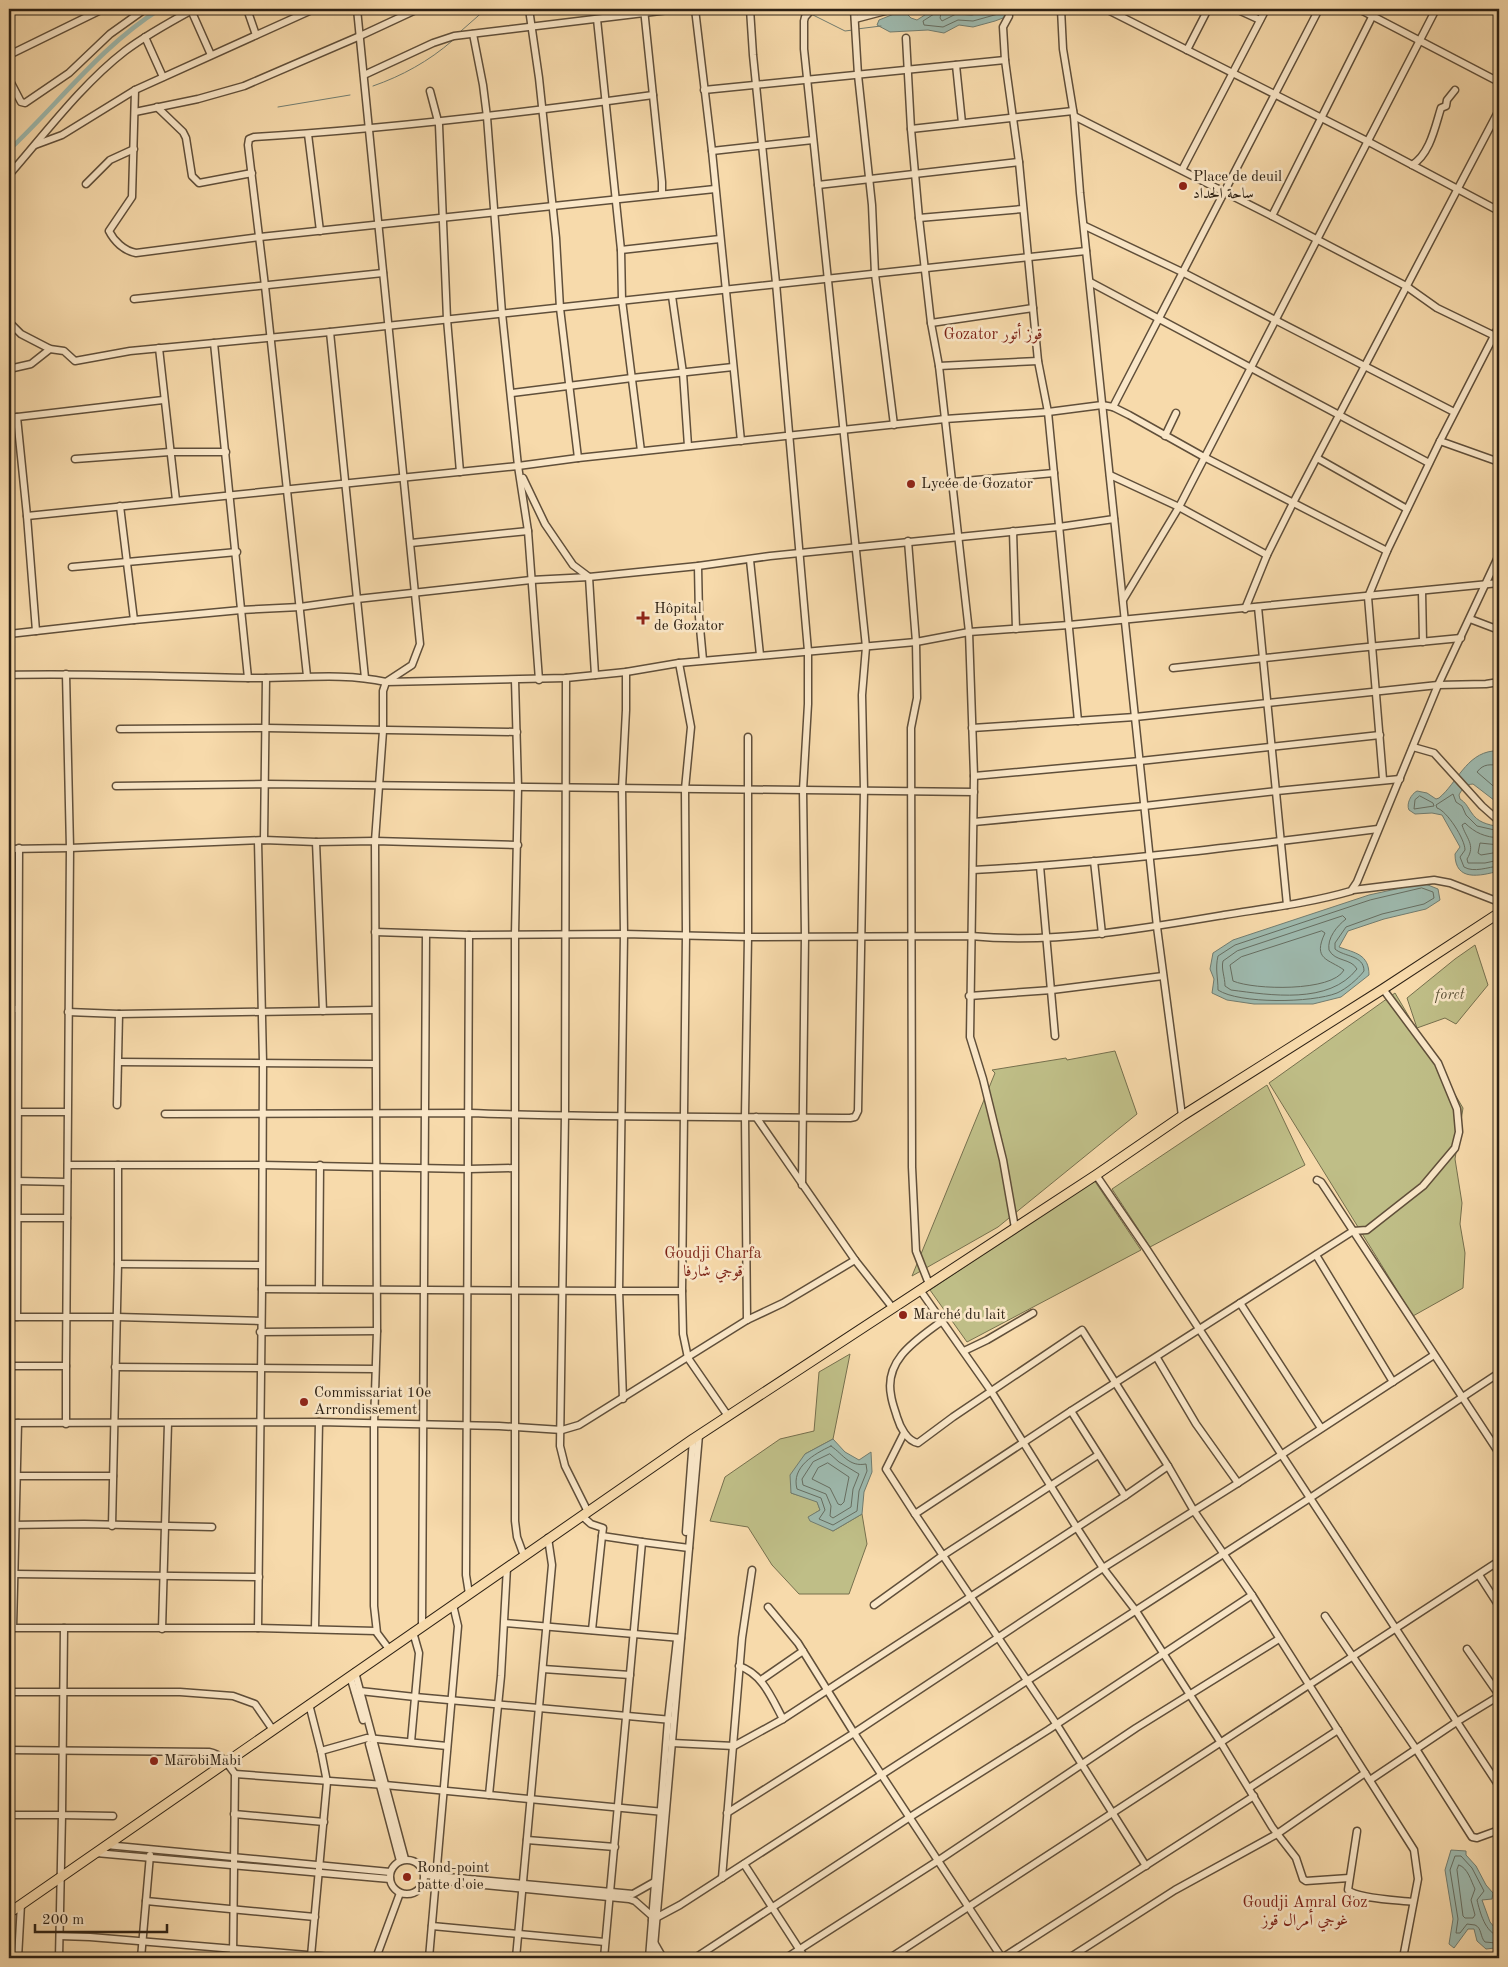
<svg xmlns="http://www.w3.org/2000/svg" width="1508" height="1967" font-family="'Old Standard TT',Amiri,serif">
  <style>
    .green { fill: #bfbe87; stroke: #76704e }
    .water { fill: #9ebaaf; stroke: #717d71 }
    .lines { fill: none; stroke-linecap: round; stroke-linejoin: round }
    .shore { stroke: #666e62; stroke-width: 1 }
    .stream { stroke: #717d71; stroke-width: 1 }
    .canal { stroke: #9ebaaf; stroke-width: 4.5 }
    .minor-casing { stroke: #604f3a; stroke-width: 9 }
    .highway-casing { stroke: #2d2114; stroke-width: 11 }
    .minor { stroke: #fae7c8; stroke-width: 6 }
    .highway { stroke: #f7daab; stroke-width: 9 }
    .poi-dot { fill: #8f2418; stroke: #fae7c8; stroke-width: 2 }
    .labels { text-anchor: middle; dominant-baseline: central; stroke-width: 5; stroke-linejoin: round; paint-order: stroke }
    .poi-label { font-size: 15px; fill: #2d2114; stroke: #fae7c8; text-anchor: start }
    .park-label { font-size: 15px; font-style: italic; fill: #595036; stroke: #fae7c8 }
    .neighbourhood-label { font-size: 16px; fill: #7a1f14; stroke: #fae7c8 }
  </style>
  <rect width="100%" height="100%" fill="#f7daab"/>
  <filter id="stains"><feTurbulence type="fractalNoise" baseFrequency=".004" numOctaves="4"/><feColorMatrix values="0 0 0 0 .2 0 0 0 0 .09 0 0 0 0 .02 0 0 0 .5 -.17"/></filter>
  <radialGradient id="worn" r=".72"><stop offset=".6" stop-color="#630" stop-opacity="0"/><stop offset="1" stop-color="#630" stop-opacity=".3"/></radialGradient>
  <g class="green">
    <polygon points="1475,945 1488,985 1456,1024 1445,1018 1417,1028 1407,998 1455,959"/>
    <polygon points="1395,993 1463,1108 1455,1159 1462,1203 1460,1224 1465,1253 1463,1288 1413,1316 1269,1083"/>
    <polygon points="1115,1051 1137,1114 998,1227 912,1276 995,1073 992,1070 1066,1058 1067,1060"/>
    <polygon points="1267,1085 1305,1165 1150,1247 1112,1189"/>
    <polygon points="1094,1180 1141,1250 967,1342 930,1290"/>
    <polygon points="850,1354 833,1439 805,1454 791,1493 817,1501 820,1510 809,1517 833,1531 862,1514 867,1544 849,1594 799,1594 772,1565 748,1527 710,1521 725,1477 780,1439 814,1431 819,1372"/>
  </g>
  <g class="water">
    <polygon points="951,9 1003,9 1007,13 1003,18 995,21 973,27 959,25 944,33 928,30 890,32 877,25 879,20 899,12 906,13 911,18 917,20 931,11"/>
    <path d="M1493 751 1499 756V804L1473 784C1467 784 1461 790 1459 795L1460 799C1466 803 1467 806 1471 812 1478 823 1487 824 1499 827V871C1480 876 1455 882 1455 854L1460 847 1442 815 1432 813 1415 814 1409 810C1406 804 1411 794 1417 791L1427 793 1436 799 1439 798C1457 783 1466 754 1493 751Z"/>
    <path d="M1423 883 1438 889 1440 900 1426 909 1384 919 1348 931 1339 947C1355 953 1369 954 1369 975L1341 997 1313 1004H1254L1227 1000 1212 993 1214 979 1210 969 1213 953 1233 940 1369 895Z"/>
    <polygon points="833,1439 845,1452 859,1460 871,1452 872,1472 864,1492 862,1514 833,1531 810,1521 808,1517 820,1510 817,1502 791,1493 790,1475 805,1454"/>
    <polygon points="1451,1850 1466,1851 1466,1855 1476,1866 1486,1885 1493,1893 1492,1899 1482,1900 1490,1922 1499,1933 1499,1958 1496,1953 1495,1948 1486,1949 1477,1941 1474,1929 1468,1929 1454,1948 1449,1944 1453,1919 1445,1870"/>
  </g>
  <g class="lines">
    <g class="shore">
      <polyline points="936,9 934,14 923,21 924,25 943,27 958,20 973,21 998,14 1000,9"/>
      <polyline points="942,9 940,18 942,21 956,14 972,15 993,9"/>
      <path d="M1499 765C1490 765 1484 763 1477 772L1499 791"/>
      <polygon points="1420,796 1433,803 1434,806 1414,809 1415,800"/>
      <path d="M1499 831 1477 826 1466 815 1462 806 1456 802 1453 794 1436 805 1437 808C1447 811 1465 839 1465 850L1460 857 1464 867C1474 873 1488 867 1499 866"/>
      <path d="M1499 838C1485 837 1475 833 1465 823L1462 825C1466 838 1476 845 1467 859L1468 863H1485L1499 860"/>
      <polyline points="1499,845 1480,843 1478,853 1481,855 1499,852"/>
      <path d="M1422 888 1433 892 1434 898 1424 904 1382 914 1346 927 1335 943V949C1344 957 1364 955 1364 971 1358 979 1346 989 1337 993 1312 1003 1239 1004 1218 990 1218 977 1215 969 1218 956L1235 945 1370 900Z"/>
      <path d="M1343 916 1346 919C1337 926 1327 938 1329 950 1335 962 1351 958 1357 969 1329 1005 1270 995 1231 990L1225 986C1225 977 1221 969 1223 961L1237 951Z"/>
      <path d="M1322 931 1325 933C1312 960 1329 959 1344 970 1332 992 1254 990 1233 981L1230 965 1241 957Z"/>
      <path d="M831 1446C844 1455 849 1467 866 1464L867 1471 859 1491 857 1511 833 1525 819 1519 825 1510 821 1498 797 1489C791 1467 814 1454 831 1446Z"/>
      <polygon points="830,1454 839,1462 859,1474 853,1489 851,1507 833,1518 830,1516 831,1506 826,1494 803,1485 802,1479 813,1462"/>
      <polygon points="828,1463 849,1477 844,1502 841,1505 838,1504 830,1488 812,1479 818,1468"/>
      <path d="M1459 1865C1468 1868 1471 1881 1475 1889L1471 1900 1475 1915 1473 1918H1465L1463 1916 1457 1870Z"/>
      <path d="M1499 1936C1485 1933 1480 1912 1477 1900L1484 1891 1472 1868 1461 1856H1455L1450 1870 1458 1919 1456 1933H1460L1467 1924 1475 1925C1482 1928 1480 1937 1485 1942L1496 1943 1499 1945"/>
    </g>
    <g class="stream">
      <polyline points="799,9 805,12"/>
      <polyline points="811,14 845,31 853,30"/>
      <polyline points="857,29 881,26"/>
      <polyline points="461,31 486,9"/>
      <path d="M373 86C402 76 429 61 452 41"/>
      <polyline points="278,107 350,95"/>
    </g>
    <path class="canal" d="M9 150C59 103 101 46 160 9"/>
    <defs>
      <g id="minor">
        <polyline points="247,9 256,35"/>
        <polyline points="357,9 420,644 412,665 386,682 383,691 383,731 375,841 377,1331 374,1424 374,1606 377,1633 389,1649"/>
        <polyline points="529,9 539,78 556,238 560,308 578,458"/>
        <polyline points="644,9 662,182 662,194"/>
        <polyline points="695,9 712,151 741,441"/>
        <polyline points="750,9 753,55 776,283 808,651 808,704 803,790 805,936 802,1185"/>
        <polyline points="854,9 858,75 872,205 875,274 894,425"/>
        <polyline points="1008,9 1009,16 1003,27 1005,60 1019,162 1038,361 1048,412 1078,721"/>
        <polyline points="1061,9 1063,49 1074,116 1080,193 1157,927 1182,1116"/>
        <polyline points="1106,9 1367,141 1499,211"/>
        <polyline points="1236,9 1260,20"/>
        <polyline points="1359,9 1499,82"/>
        <polyline points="191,10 211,55"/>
        <polyline points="597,19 621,250 622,300 641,451"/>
        <polyline points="855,19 893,9"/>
        <polyline points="473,34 483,85 487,117 502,313 518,466 528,531 539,680"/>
        <polyline points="145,37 163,77"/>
        <polyline points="906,38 911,129 919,218 931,323 939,366 945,419 969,632 974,776 970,1037 983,1079 1003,1160 1015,1228"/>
        <polyline points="1187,50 1208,9"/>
        <polyline points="9,55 103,9"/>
        <polyline points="956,65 962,123"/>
        <polyline points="364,75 433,43 454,36 677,9"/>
        <polyline points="9,79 21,102 25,103 69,73 110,34 145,9"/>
        <path d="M135 90 132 197 109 231C114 241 124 251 136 253L260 237 715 189"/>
        <polyline points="704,90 1005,60"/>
        <polyline points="430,91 439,125 447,319 460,472"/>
        <polyline points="157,107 183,132 186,138 192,176 199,183 252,173"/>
        <polyline points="135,112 198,99 244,86 360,36 418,9"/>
        <polyline points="1074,116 1272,216 1406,286 1437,308 1499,338"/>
        <polyline points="911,129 1073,111"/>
        <polyline points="308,134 320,231"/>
        <polyline points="35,145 62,135 135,90 314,9"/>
        <polyline points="712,151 813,140"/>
        <path d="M1412 165C1430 154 1435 127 1441 108L1446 106 1447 100 1455 90"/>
        <polyline points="1182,170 1266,9"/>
        <path d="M9 175C44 135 82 84 125 51 146 35 170 22 194 9"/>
        <polyline points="86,184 110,160 134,149"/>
        <polyline points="818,185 1019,162"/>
        <polyline points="1272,216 1376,9"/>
        <polyline points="919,218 1023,209"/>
        <polyline points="1085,226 1182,272 1454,412"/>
        <polyline points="621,250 720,239"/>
        <polyline points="1090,282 1429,463"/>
        <polyline points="672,296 683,373 688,446"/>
        <polyline points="134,299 383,273"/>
        <polyline points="9,322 21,334 50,349 64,351 75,361 130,351 330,332 1086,251"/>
        <polyline points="931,323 1033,308"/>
        <polyline points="330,332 365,678"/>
        <polyline points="214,343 248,678"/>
        <polyline points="159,348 176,500"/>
        <polyline points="939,366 1038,361"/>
        <polyline points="9,369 31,364 50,349"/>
        <polyline points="512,393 632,378 733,367"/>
        <polyline points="1113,407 1319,9"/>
        <polyline points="17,417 27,516 36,631"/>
        <polyline points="9,418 163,400"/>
        <polyline points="1165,436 1176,413"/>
        <polyline points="1440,441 1499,462"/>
        <polyline points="1317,458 1407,509"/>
        <polyline points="75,459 170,452 226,452"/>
        <polyline points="1110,475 1179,507 1267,555"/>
        <polyline points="523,478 545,524 573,565 589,577 595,675"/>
        <polyline points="953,482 1054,473"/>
        <polyline points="120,506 134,620"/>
        <polyline points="27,516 518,466 578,458 945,419 1048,412 1102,405 1113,407 1129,415 1204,457 1387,551"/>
        <polyline points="1013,531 1016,629"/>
        <polyline points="908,541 916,642 917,698 911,728 912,1167 916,1251 929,1284"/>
        <polyline points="411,543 528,531"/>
        <polyline points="750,560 760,655"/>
        <polyline points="698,566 699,617 703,660"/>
        <polyline points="72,567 237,552"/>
        <polyline points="1422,591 1423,642"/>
        <polyline points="1123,600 1179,507 1436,9"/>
        <polyline points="1258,607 1287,905"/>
        <polyline points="1245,609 1267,555 1293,503 1499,110"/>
        <polyline points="1470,619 1499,630"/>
        <polyline points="9,634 134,620 241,610 300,607 357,599 531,580 589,577 698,566 770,556 1059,527 1114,519"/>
        <polyline points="679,663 691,727 685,789 686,935 682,1291 683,1334 688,1358 728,1416"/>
        <polyline points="1173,668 1357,648 1461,638"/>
        <polyline points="626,672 626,710 622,788 624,934 619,1291 682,1291"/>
        <polyline points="66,674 70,848 66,1366"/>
        <path d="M9 675C89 673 169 677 249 678 295 679 341 672 386 682L566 678 626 672 679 663 916 642 969 632 1069 625 1499 583"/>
        <path d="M307 676 265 286 248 145 249 139 254 137C388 129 521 113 653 95"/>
        <polyline points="566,678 565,1115 560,1446 565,1466 588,1512"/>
        <polyline points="515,680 518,787 515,934 515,1521 517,1537 524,1556"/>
        <polyline points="972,728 1135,717 1438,685 1486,684 1499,682"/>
        <polyline points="120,729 266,728 517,732"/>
        <polyline points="1413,747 1434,753 1482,806 1499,821"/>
        <polyline points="974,776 1140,761 1380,735"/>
        <polyline points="1383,779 1368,597 1387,551 1440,441 1499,326"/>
        <polyline points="116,786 266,784 974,792"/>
        <polyline points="974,822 1144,806 1277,791 1400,779"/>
        <polyline points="264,840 266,678"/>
        <polyline points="258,841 263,1062 262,1289 619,1291 623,1399"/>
        <polyline points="316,842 323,1011"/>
        <polyline points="9,849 70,848 264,840 316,842 375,841 518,845"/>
        <polyline points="1094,861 1102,934"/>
        <polyline points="1040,866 1055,1036"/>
        <path d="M973 870C1108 863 1243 846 1378 829"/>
        <polyline points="1353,890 1434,880 1450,883 1499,902"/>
        <path d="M375 932 469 935 624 934 748 937 970 936C1055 944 1141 929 1224 915 1267 908 1310 903 1351 891L1357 882 1438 685 1499 555"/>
        <polyline points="969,996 1052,990 1163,976"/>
        <polyline points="9,1009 17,1009"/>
        <polyline points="68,1012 119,1014 375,1010"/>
        <polyline points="119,1062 375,1064"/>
        <polyline points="117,1105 119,1014"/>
        <polyline points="9,1112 67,1112"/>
        <path d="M165 1114 469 1113C596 1118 723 1116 850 1118L855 1117 858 1111 864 790 862 695 866 647 804 49V21L805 17 812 9"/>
        <polyline points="756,1117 855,1260 892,1307"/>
        <polyline points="68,1165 262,1165 469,1169 514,1168"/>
        <polyline points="1096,1175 1146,1248 1499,1786"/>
        <polyline points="1317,1180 1321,1182 1327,1191 1499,1453"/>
        <polyline points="17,1181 67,1182"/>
        <polyline points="9,1218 67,1218"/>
        <polyline points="1316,1255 1393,1382"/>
        <polyline points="118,1264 261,1265"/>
        <polyline points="319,1289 320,1165"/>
        <polyline points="920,1290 991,1391 1077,1528 1103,1568 1136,1611 1221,1743 1272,1827 1296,1858 1303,1879 1306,1881 1349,1878"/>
        <polyline points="1240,1303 1321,1428"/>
        <polyline points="9,1317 117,1317 261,1321"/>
        <polyline points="17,1317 19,848"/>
        <polyline points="747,1320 745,1116 748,937 748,737"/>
        <path d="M942 1321C918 1339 884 1359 891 1395 892 1403 895 1410 897 1417 900 1427 907 1441 918 1443L953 1417 1082 1330 1168 1466 1194 1511 1252 1595 1414 1850 1418 1879 1403 1958"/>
        <polyline points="260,1332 377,1331"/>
        <polyline points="964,1351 987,1340 1033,1313"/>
        <polyline points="1157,1358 1196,1424 1238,1483"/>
        <polyline points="9,1366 66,1366 66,1424"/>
        <polyline points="115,1367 375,1369"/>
        <polyline points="1071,1411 1125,1496"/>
        <polyline points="9,1423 319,1422 499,1426 562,1430 579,1425 747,1320 783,1303 855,1260"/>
        <polyline points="904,1433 886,1469 915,1514 1071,1411 1353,1231 1367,1230 1423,1186 1455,1148 1459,1132 1457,1109 1438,1063 1383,989"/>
        <polyline points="17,1476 113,1476"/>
        <polyline points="915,1514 1057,1725 1146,1866"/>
        <polyline points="582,1516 591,1524 603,1528 602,1536 642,1542 604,1958"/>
        <polyline points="9,1525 84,1524 212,1527"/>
        <polyline points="112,1526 118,1264 118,1165"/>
        <polyline points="686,1532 693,1439"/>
        <polyline points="642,1542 689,1548"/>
        <polyline points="15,1574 259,1577"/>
        <polyline points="1479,1575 1499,1606"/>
        <polyline points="469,1594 466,1575 469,935"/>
        <polyline points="874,1605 942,1556 1098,1455"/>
        <polyline points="768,1607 798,1643 854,1733 1002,1958 1254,1796"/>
        <polyline points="1325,1616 1416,1749 1472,1837 1477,1838 1499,1830"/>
        <polyline points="505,1623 681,1638"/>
        <polyline points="422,1626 426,934"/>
        <polyline points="9,1628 258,1628 376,1631"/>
        <polyline points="13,1628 18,1423"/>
        <polyline points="64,1628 62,1815 113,1816"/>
        <polyline points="258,1628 262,1289"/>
        <polyline points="162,1629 168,1423"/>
        <polyline points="315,1629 319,1422"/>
        <polyline points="592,1630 602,1536"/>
        <polyline points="1467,1649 1499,1695"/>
        <path d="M739 1666C763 1674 772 1699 783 1719"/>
        <polyline points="543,1669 630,1675"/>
        <polyline points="355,1672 405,1859"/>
        <polyline points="350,1676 363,1720"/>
        <polyline points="761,1680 803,1651"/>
        <polyline points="9,1692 180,1692 233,1696 255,1704 273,1730"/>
        <polyline points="355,1692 360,1691 415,1697 672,1720"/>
        <polyline points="309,1704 321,1751 327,1782 311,1956"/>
        <polyline points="411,1742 419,1653 413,1632"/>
        <polyline points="672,1743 734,1746 783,1719 1125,1496 1168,1466"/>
        <polyline points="369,1744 400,1861"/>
        <path d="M9 1750 209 1752C221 1754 228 1764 235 1774L233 1958"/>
        <polyline points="321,1751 367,1738 447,1746"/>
        <polyline points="235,1774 385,1785 664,1812"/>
        <polyline points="1370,1780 1458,1721 1499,1696"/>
        <polyline points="1249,1788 1338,1730"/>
        <polyline points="489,1795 501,1676 507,1567"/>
        <polyline points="727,1813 854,1733 1103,1568 1238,1483 1434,1355"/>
        <polyline points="234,1814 324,1822"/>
        <polyline points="9,1815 62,1815 59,1958"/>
        <path d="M1357 1831 1348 1890C1358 1899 1399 1900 1413 1902"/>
        <polyline points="527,1840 615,1847"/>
        <polyline points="106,1845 390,1872"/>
        <polyline points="96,1853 390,1879"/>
        <circle cx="407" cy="1877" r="17"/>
        <polyline points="744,1864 805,1958"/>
        <polyline points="425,1875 633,1894 656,1881"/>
        <polyline points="722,1878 742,1638 752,1570"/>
        <polyline points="433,1880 629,1899 635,1901 652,1916"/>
        <polyline points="146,1901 315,1917"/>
        <polyline points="652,1920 680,1905 1310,1498 1499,1373"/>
        <polyline points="432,1926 605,1942"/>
        <polyline points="60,1936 90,1937 343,1958"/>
        <polyline points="655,1944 663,1958"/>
        <polyline points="18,1958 21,1904"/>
        <polyline points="141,1958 150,1855"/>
        <polyline points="376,1958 400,1893"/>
        <polyline points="429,1958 458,1626 453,1605"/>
        <polyline points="516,1958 552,1565 548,1538"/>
        <polyline points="649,1958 668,1720 677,1639"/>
        <polyline points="653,1958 699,1435"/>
        <polyline points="695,1958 910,1817 1048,1730 1252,1595"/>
        <polyline points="786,1958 939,1860 1136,1728 1279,1639"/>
        <polyline points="890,1958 1499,1561"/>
        <polyline points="1069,1958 1175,1890 1277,1834 1365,1773"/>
      </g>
      <polyline id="highway" points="9,1913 693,1439 1096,1175 1182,1116 1383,989 1499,913"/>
    </defs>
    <use href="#minor" class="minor-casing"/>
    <use href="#highway" class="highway-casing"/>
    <use href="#minor" class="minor"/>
    <use href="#highway" class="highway"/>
  </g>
  <g class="poi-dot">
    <circle cx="1183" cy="186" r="5"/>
    <circle cx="911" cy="484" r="5"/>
    <path d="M640.5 610.5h5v5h5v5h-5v5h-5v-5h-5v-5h5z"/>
    <circle cx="903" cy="1315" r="5"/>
    <circle cx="304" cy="1402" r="5"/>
    <circle cx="154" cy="1761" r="5"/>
    <circle cx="407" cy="1877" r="5"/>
  </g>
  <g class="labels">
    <g class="poi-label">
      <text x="1193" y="177">Place de deuil<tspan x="1193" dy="17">ساحة الحداد</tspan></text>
      <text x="921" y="484">Lycée de Gozator</text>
      <text x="654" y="609">Hôpital<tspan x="654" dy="17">de Gozator</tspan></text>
      <text x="913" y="1315">Marché du lait</text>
      <text x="314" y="1393">Commissariat 10e<tspan x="314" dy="17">Arrondissement</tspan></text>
      <text x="164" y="1761">MarobiMabi</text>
      <text x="417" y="1868">Rond-point<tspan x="417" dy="17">patte d'oie</tspan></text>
    </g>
    <g class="park-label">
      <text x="1450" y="995">foret</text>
    </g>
    <g class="neighbourhood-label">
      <text x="993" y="335">Gozator قوز أتور</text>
      <text x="713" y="1254">Goudji Charfa<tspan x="713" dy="18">قوجي شارفا</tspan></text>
      <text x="1305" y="1903">Goudji Amral Goz<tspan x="1305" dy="18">غوجي أمرال قوز</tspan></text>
    </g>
  </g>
  <rect width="1508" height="1967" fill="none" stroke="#f7daab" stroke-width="30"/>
  <rect x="10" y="10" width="1488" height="1947" fill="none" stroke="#2d2114" stroke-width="2.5"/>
  <rect x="15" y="15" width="1478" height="1937" fill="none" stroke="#2d2114"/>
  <path d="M35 1924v8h132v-8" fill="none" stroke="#2d2114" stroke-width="2.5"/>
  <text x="42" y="1924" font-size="15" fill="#2d2114" stroke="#fae7c8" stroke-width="4" paint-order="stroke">200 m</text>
  <rect width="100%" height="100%" filter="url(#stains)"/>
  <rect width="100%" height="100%" fill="url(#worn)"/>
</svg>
